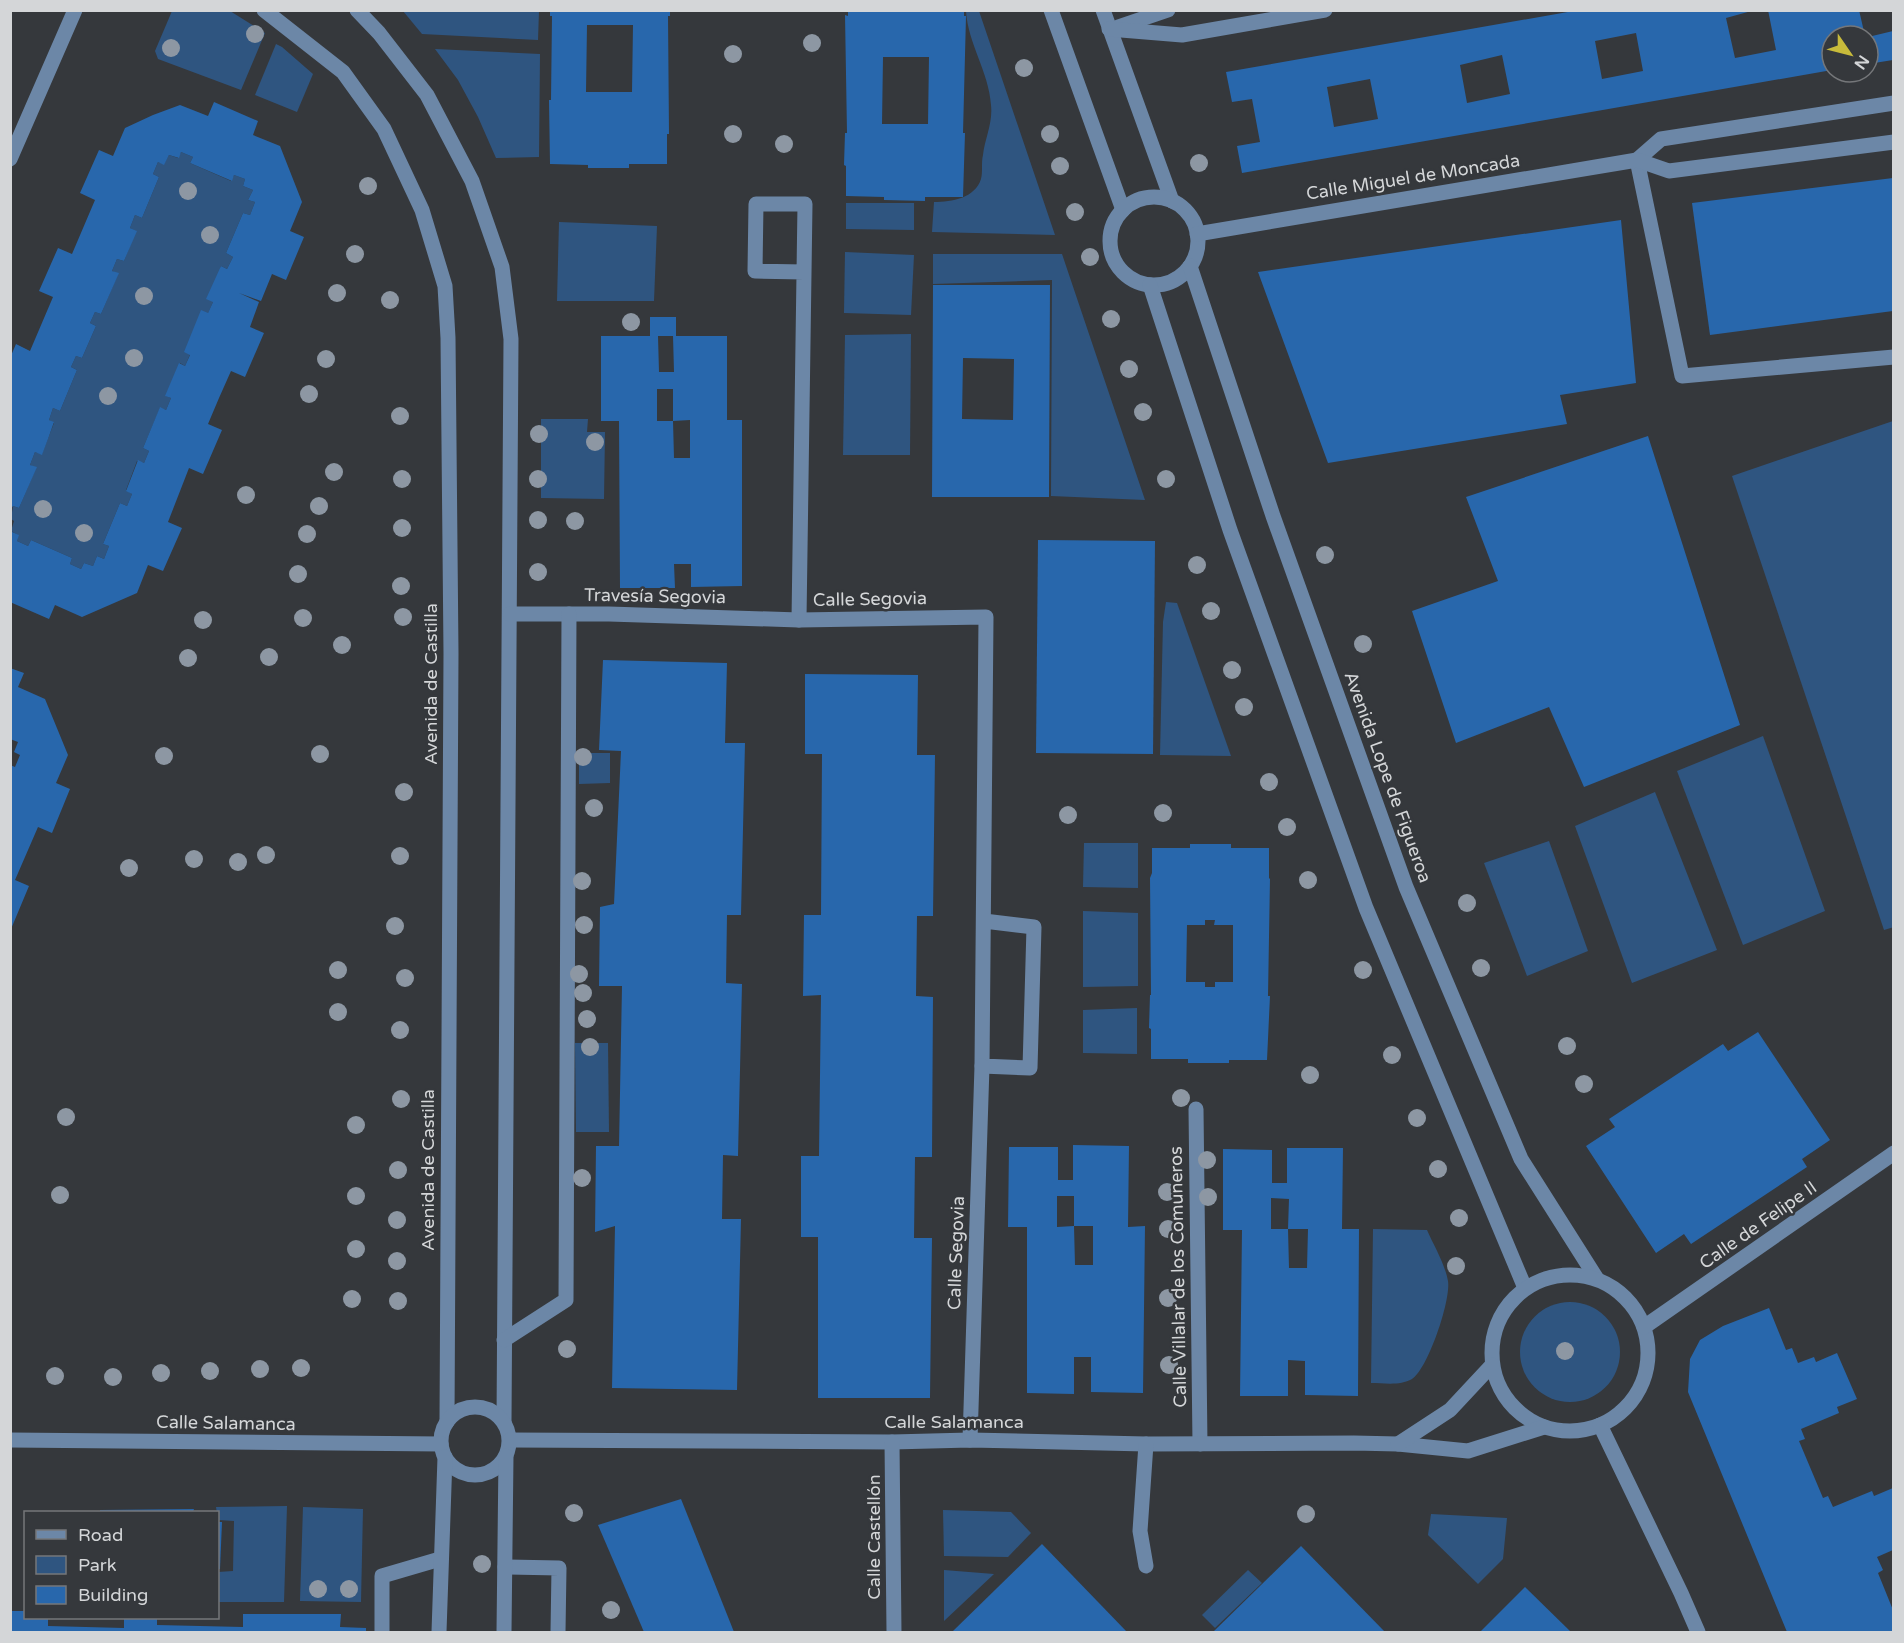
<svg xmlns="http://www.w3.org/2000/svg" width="1904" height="1643" font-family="'Varela Round',sans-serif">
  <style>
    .green { fill: #2f5580 }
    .building { fill: #2867ac; fill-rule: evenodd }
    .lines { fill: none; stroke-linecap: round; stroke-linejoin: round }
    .minor { stroke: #6c87a7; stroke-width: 15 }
    .tree { fill: #8d97a3 }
    .labels { text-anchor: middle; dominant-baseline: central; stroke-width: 5; stroke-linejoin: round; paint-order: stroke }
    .street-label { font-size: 18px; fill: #d4d6d8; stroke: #35383c }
  </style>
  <rect width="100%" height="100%" fill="#35383c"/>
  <g class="green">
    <polygon points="172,11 230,11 265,33 241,90 158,59 155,51"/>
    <polygon points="403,11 539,11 538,40 422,34"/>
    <path d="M966 11H979L1055 235 932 232 934 202C952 202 975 198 981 179 983 171 981 163 983 155 985 138 993 123 991 105 989 72 968 44 966 11Z"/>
    <polygon points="276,44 282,47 313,74 297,112 255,95"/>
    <polygon points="435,49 540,54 539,157 496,158 478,117 458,80"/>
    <polygon points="181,152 193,157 190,163 231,181 234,175 245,179 243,186 253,190 248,200 255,202 250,215 243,213 226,253 233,257 227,269 221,266 213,302 185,366 180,363 166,396 171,398 166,410 160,408 143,448 149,451 144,463 137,461 126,490 132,494 127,506 120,503 103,544 109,546 104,559 97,556 93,566 84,563 81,569 70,564 72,558 31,540 28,546 17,541 18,535 11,531 14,521 11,519 13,506 19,508 36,468 30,465 35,452 42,454 54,423 49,420 53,408 60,411 77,370 71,367 76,356 82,358 96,326 90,323 95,312 101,314 118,274 112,271 117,259 124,261 136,231 130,228 135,215 142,218 159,177 153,174 158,162 164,164 169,155 178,158"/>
    <polygon points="846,203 914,203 914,230 846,229"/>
    <polygon points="559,222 657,226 654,301 557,301"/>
    <polygon points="845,252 914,255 911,315 844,313"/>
    <polygon points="933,254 1062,254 1145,500 1051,496 1052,280 933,284"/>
    <polygon points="911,334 910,455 843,455 845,335"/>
    <polygon points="541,419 588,419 587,432 605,432 604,499 541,498"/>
    <polygon points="1893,421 1894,927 1884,930 1732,476"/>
    <polygon points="1166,602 1177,603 1231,756 1160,755 1163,622"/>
    <polygon points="1763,736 1825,911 1743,945 1677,771"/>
    <polygon points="579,753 610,753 610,783 579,784"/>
    <polygon points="1655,792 1717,950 1632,983 1575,826"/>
    <polygon points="1549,841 1588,951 1527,976 1484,863"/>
    <polygon points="1084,843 1138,843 1138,888 1083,887"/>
    <polygon points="1083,911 1138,913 1138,986 1083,987"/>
    <polygon points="1137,1008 1137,1054 1083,1053 1083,1010"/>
    <polygon points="575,1043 608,1043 609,1132 576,1132"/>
    <path d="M1373 1229 1427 1230C1434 1246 1445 1264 1448 1281 1451 1300 1428 1369 1412 1379 1400 1386 1384 1383 1371 1383Z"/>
    <circle cx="1570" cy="1352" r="50"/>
    <polygon points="287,1506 284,1602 218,1602 218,1572 233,1571 234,1521 218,1520 216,1507"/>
    <polygon points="303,1507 363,1509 361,1602 300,1601"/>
    <polygon points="943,1510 1011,1512 1031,1533 1008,1557 944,1556"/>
    <polygon points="1431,1514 1507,1518 1503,1559 1478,1584 1428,1535"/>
    <polygon points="944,1570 994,1574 944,1621"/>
    <polygon points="1248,1570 1262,1583 1215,1628 1202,1615"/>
  </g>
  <g class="building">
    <path d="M550 10H670V16H668L669 134H667V164H629V168H588V165L550 164 549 100H551L552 16H550ZM587 25H633L632 92H586Z"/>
    <path d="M848 10H964V16H966L963 133H965L963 197H925V201L884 200V197L846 196V166L844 165 845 133H847L845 15 848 16ZM883 57H929L928 124H882Z"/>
    <path d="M1579 10H1755L1726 18 1735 58 1776 50 1768 10H1859L1865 36H1832V70L1242 173 1237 146 1260 142 1252 99 1232 102 1226 72ZM1636 33 1643 71 1602 79 1595 41ZM1502 55 1510 94 1467 103 1460 65ZM1370 79 1378 119 1334 127 1327 87Z"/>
    <polygon points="1893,31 1893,60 1868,64 1868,37"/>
    <polygon points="214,102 258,121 253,135 280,146 302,202 290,231 304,237 286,280 272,274 261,301 239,293 259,302 250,327 264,333 245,377 231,371 219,398 208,424 222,430 203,474 189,468 168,522 182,528 163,571 148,565 137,593 82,617 55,605 49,619 10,602 10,531 19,535 17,541 28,546 31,540 72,558 70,564 81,569 84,563 93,566 97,556 104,559 109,546 103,544 120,503 127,506 132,494 126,491 138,460 144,463 149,451 143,448 160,407 166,410 171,398 165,396 179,363 185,366 190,355 184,352 201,310 208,313 213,302 206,299 221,266 227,269 233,257 226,253 243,213 250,215 255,202 248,200 253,190 243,186 245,179 234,175 232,181 190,163 193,157 181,152 179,158 169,155 164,165 158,162 153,174 159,177 142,218 135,215 130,228 137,231 124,261 117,259 112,271 119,273 101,314 95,312 90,323 96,326 82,358 76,356 71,367 77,370 60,411 53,408 49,420 54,422 48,439 42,455 35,452 30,465 37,467 19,508 13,506 10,511 10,358 16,344 30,351 53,297 39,291 58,248 72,254 95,200 80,193 99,150 113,156 125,128 153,115 180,105 208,116"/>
    <polygon points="1893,178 1893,311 1710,335 1692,203"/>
    <polygon points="1621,220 1636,383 1560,395 1567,424 1328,463 1258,272"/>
    <path d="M933 285H1050L1049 497H932ZM963 358 1014 359 1013 420 962 419Z"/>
    <path d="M650 317H676V336H727V420H742V586L691 587V564H674L675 588H620L619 421H601V336H650ZM658 336H673L674 372H659ZM657 389H673V421L690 420V458H674L673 421H657Z"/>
    <polygon points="1648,436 1740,725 1584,787 1549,707 1456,743 1412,611 1498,581 1466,497"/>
    <polygon points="1038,540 1155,541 1153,754 1036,753"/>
    <polygon points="603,660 727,663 725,743 745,743 741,915 727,915 726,983 742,984 738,1156 723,1155 722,1219 741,1219 737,1390 612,1388 615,1226 595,1232 596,1146 619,1146 622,986 599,986 600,907 614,904 621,751 599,750"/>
    <polygon points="10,668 24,673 18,687 45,699 68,755 56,783 70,789 52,833 38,827 15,880 29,886 11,929 10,765 15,767 20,755 14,752 18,742 10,739"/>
    <polygon points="805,674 918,675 917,755 935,755 933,916 917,916 916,996 933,997 932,1157 915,1157 914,1238 932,1238 930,1398 818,1398 818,1237 801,1237 801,1156 819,1156 821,995 803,996 804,915 821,915 822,754 805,754"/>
    <path d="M1190 844H1231V848H1269V879L1270 878 1268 996H1270L1267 1060H1229V1063H1188V1059H1151V1029L1149 1028 1150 995H1151L1150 878 1152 873V848H1190ZM1205 920H1215L1214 925H1233V982H1215V987H1205V982H1186L1187 925H1205Z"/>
    <polygon points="1758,1032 1830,1140 1802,1159 1807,1167 1691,1244 1684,1234 1656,1253 1586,1146 1615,1127 1609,1119 1723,1044 1728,1051"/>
    <path d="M1073 1145 1129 1146 1128 1227 1145 1226 1143 1393 1091 1392V1357H1074V1394L1027 1393V1227H1008L1009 1147H1058V1180H1073ZM1057 1196H1074V1226L1057 1227ZM1074 1226H1093V1265H1075Z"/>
    <path d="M1287 1148H1343L1342 1229H1359L1358 1396 1305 1395V1361L1288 1360V1396H1240L1242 1230H1223V1149L1272 1150V1183H1287ZM1271 1198 1289 1199 1288 1229H1308L1307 1268H1289L1288 1229H1271Z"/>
    <polygon points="1769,1308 1786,1350 1792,1348 1798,1363 1814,1357 1816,1362 1837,1353 1857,1399 1837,1407 1839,1413 1801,1429 1805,1439 1799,1441 1823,1498 1828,1496 1833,1507 1872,1491 1874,1496 1893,1488 1893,1550 1877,1557 1883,1570 1878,1573 1893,1610 1893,1632 1787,1632 1688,1392 1690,1359 1700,1340 1723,1326"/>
    <polygon points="681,1499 734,1632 644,1632 598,1525"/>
    <polygon points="194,1509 193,1512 100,1512 100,1510"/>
    <polygon points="218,1522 222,1522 220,1569 218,1569"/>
    <polygon points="1042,1544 1127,1632 954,1632 953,1631"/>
    <polygon points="1301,1546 1385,1632 1213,1632"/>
    <polygon points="1525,1587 1571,1632 1480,1632"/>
    <polygon points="10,1611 26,1611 26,1618 48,1618 48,1626 124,1628 124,1618 157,1618 157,1625 243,1627 243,1614 341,1614 340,1627 366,1628 366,1632 10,1632"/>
  </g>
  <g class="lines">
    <g class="minor">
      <polyline points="264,10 343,72 384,129 422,210 445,286 448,338 451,653 447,1422"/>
      <polyline points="357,10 379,33 427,95 472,181 502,267 511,339 504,1422"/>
      <polyline points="1051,10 1123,210"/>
      <polyline points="1103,10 1172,201"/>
      <polyline points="1118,27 1168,10"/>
      <polyline points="1109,29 1182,35 1325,10"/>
      <polyline points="10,159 75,10"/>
      <polyline points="1637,160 1682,376 1894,357"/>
      <polyline points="1637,160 1661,139 1894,103"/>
      <circle cx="1154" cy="241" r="44"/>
      <polyline points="1197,234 1637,160 1669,171 1894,142"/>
      <polyline points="1190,266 1273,516 1406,887 1521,1159 1597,1279"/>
      <polyline points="1150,285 1230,530 1366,908 1525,1288"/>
      <polyline points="510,614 609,614 799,620 986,617 982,1066 1030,1068 1034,927 984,921"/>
      <polyline points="799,620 805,204 756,204 755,271 804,272"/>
      <polyline points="1196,1109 1200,1444"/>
      <circle cx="1570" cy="1353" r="78"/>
      <polyline points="1644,1327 1894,1153"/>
      <polyline points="504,1340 566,1300 569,614"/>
      <circle cx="475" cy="1441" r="34"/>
      <polyline points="1600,1425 1681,1593 1698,1632"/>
      <polyline points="10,1440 441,1444"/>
      <polyline points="510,1440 892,1442 970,1440 1146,1444 1354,1443 1398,1444 1468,1451 1544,1427"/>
      <polyline points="970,1440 982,1066"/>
      <polyline points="892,1442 894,1632"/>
      <polyline points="1146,1444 1140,1531 1146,1566"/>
      <polyline points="1398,1444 1450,1410 1492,1365"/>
      <polyline points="505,1567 559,1568 558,1632"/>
      <polyline points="382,1632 382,1576 440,1559"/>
      <polyline points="439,1632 445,1457"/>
      <polyline points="504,1632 506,1456"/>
    </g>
  </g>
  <g class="tree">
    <circle cx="255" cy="34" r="9"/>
    <circle cx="812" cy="43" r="9"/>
    <circle cx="171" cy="48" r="9"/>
    <circle cx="733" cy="54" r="9"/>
    <circle cx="1024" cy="68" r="9"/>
    <circle cx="733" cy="134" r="9"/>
    <circle cx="1050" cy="134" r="9"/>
    <circle cx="784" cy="144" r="9"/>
    <circle cx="1199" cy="163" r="9"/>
    <circle cx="1060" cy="166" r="9"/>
    <circle cx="368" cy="186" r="9"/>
    <circle cx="188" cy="191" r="9"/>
    <circle cx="1075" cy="212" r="9"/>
    <circle cx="210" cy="235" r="9"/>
    <circle cx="355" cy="254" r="9"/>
    <circle cx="1090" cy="257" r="9"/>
    <circle cx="337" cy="293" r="9"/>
    <circle cx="144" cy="296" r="9"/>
    <circle cx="390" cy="300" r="9"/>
    <circle cx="1111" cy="319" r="9"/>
    <circle cx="631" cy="322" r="9"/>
    <circle cx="134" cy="358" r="9"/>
    <circle cx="326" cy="359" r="9"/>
    <circle cx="1129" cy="369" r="9"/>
    <circle cx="309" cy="394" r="9"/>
    <circle cx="108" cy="396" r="9"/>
    <circle cx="1143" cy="412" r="9"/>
    <circle cx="400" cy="416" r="9"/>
    <circle cx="539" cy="434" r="9"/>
    <circle cx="595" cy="442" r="9"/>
    <circle cx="334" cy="472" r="9"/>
    <circle cx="402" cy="479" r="9"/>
    <circle cx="538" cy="479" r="9"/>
    <circle cx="1166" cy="479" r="9"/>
    <circle cx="246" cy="495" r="9"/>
    <circle cx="319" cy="506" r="9"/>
    <circle cx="43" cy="509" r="9"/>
    <circle cx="538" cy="520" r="9"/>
    <circle cx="575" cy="521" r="9"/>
    <circle cx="402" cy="528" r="9"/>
    <circle cx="84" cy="533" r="9"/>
    <circle cx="307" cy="534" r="9"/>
    <circle cx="1325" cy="555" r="9"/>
    <circle cx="1197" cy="565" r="9"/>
    <circle cx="538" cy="572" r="9"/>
    <circle cx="298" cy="574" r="9"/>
    <circle cx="401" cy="586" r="9"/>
    <circle cx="1211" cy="611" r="9"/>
    <circle cx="403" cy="617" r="9"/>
    <circle cx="303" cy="618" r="9"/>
    <circle cx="203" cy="620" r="9"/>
    <circle cx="1363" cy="644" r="9"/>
    <circle cx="342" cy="645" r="9"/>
    <circle cx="269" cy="657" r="9"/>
    <circle cx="188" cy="658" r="9"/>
    <circle cx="1232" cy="670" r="9"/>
    <circle cx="1244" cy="707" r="9"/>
    <circle cx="320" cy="754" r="9"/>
    <circle cx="164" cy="756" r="9"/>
    <circle cx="583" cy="757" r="9"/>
    <circle cx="1269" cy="782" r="9"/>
    <circle cx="404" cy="792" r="9"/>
    <circle cx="594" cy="808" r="9"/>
    <circle cx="1163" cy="813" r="9"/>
    <circle cx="1068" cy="815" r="9"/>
    <circle cx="1287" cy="827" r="9"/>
    <circle cx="266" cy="855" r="9"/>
    <circle cx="400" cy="856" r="9"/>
    <circle cx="194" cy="859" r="9"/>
    <circle cx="238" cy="862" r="9"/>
    <circle cx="129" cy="868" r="9"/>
    <circle cx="1308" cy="880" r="9"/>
    <circle cx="582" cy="881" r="9"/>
    <circle cx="1467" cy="903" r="9"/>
    <circle cx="584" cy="925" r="9"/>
    <circle cx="395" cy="926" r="9"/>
    <circle cx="1481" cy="968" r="9"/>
    <circle cx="338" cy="970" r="9"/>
    <circle cx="1363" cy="970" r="9"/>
    <circle cx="579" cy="974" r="9"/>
    <circle cx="405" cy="978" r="9"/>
    <circle cx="583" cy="993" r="9"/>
    <circle cx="338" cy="1012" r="9"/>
    <circle cx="587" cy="1019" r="9"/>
    <circle cx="400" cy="1030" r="9"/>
    <circle cx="1567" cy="1046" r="9"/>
    <circle cx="590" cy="1047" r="9"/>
    <circle cx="1392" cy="1055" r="9"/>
    <circle cx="1310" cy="1075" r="9"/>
    <circle cx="1584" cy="1084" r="9"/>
    <circle cx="1181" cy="1098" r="9"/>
    <circle cx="401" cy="1099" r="9"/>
    <circle cx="66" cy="1117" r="9"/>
    <circle cx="1417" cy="1118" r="9"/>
    <circle cx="356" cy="1125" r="9"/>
    <circle cx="1207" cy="1160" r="9"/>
    <circle cx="1438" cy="1169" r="9"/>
    <circle cx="398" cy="1170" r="9"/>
    <circle cx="582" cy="1178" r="9"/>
    <circle cx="1167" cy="1192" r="9"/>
    <circle cx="60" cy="1195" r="9"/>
    <circle cx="356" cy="1196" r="9"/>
    <circle cx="1208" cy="1197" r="9"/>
    <circle cx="1459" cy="1218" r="9"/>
    <circle cx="397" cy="1220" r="9"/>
    <circle cx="1168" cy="1229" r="9"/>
    <circle cx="356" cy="1249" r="9"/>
    <circle cx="397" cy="1261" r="9"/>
    <circle cx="1456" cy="1266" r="9"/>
    <circle cx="1168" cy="1298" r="9"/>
    <circle cx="352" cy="1299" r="9"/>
    <circle cx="398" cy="1301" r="9"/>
    <circle cx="567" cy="1349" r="9"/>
    <circle cx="1565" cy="1351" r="9"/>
    <circle cx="1169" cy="1365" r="9"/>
    <circle cx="301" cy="1368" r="9"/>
    <circle cx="260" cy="1369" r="9"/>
    <circle cx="210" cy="1371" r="9"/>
    <circle cx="161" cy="1373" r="9"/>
    <circle cx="55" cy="1376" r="9"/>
    <circle cx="113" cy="1377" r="9"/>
    <circle cx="574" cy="1513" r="9"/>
    <circle cx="1306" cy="1514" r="9"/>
    <circle cx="482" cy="1564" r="9"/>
    <circle cx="318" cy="1589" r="9"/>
    <circle cx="349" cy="1589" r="9"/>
    <circle cx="611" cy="1610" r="9"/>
  </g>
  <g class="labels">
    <g class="street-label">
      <text transform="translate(1413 177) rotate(-9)">Calle Miguel de Moncada</text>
      <text transform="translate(655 596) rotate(1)">Travesía Segovia</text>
      <text transform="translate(870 599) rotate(-1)">Calle Segovia</text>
      <text transform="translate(431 684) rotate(-90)">Avenida de Castilla</text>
      <text transform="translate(1388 777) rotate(70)">Avenida Lope de Figueroa</text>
      <text transform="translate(428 1170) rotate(-90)">Avenida de Castilla</text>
      <text transform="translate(1758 1225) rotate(-35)">Calle de Felipe II</text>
      <text transform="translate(956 1253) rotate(-88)">Calle Segovia</text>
      <text transform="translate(1178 1277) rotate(-91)">Calle Villalar de los Comuneros</text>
      <text x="954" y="1422">Calle Salamanca</text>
      <text transform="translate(226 1423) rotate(1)">Calle Salamanca</text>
      <text transform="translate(874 1537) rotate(-90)">Calle Castellón</text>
    </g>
  </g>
  <rect width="1904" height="1643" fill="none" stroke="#d4d6d8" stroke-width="24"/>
  <rect x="24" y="1511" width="195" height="108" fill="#35383c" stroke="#75777a" stroke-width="1.5"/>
  <rect x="36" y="1530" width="30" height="9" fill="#6c87a7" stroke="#75777a" stroke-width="1.5"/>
  <text x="78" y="1541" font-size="18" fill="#d4d6d8">Road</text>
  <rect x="36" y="1556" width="30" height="18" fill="#2f5580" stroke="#75777a" stroke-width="1.5"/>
  <text x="78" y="1571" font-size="18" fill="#d4d6d8">Park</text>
  <rect x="36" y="1586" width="30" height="18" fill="#2867ac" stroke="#75777a" stroke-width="1.5"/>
  <text x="78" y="1601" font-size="18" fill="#d4d6d8">Building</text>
  <g transform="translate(1850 54) rotate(125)"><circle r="28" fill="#35383c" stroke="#75777a" stroke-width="1.5"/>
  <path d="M0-4.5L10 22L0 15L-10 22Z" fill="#c8bb3b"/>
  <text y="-9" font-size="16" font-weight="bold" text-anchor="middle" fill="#d4d6d8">N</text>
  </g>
</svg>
